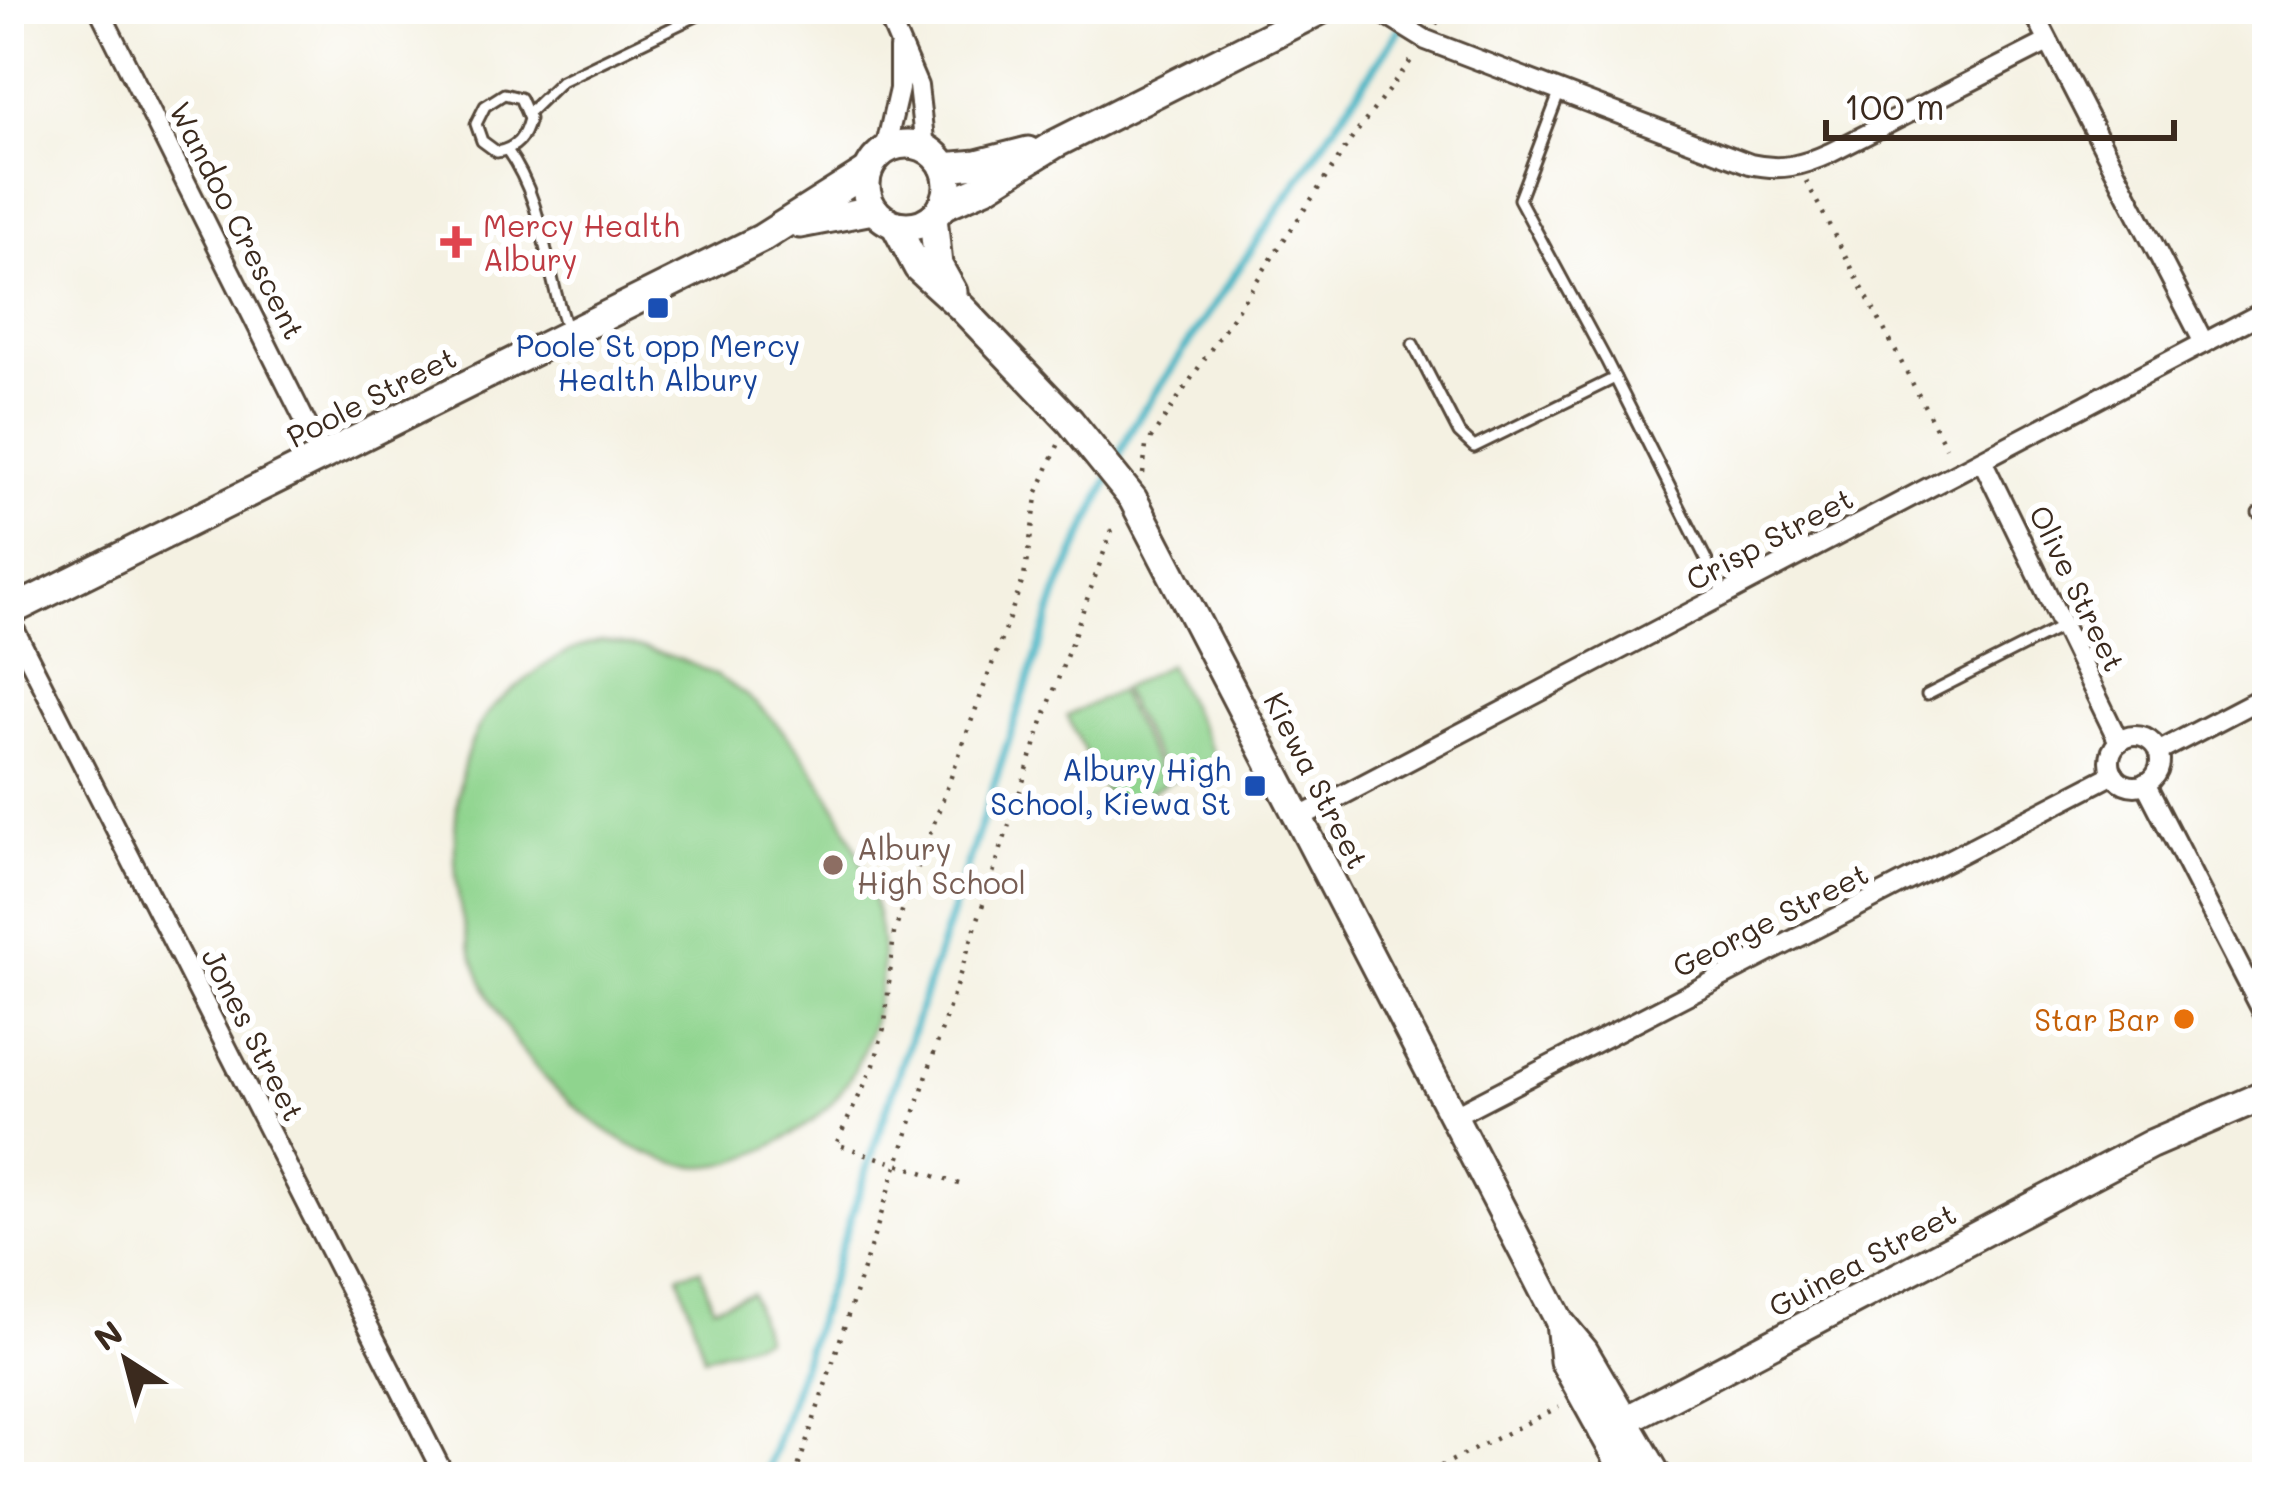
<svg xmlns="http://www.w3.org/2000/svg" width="2276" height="1486" font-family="Mali,sans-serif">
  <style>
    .green { fill: #8fd48e; stroke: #657f56; stroke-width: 3 }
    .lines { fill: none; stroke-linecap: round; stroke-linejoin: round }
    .stream { stroke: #4ab6c5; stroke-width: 8 }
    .lane-casing { stroke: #57483b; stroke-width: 15 }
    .street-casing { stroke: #57483b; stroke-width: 24 }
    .secondary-casing { stroke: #57483b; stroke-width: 33 }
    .path { stroke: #57483b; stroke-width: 4.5; stroke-dasharray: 3 9; stroke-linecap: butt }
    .lane { stroke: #fff; stroke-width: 9 }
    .street { stroke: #fff; stroke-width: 18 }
    .secondary { stroke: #fff; stroke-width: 27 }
    .health-dot { fill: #e0444e; stroke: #fff; stroke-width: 4.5 }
    .transit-dot { fill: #1a4fb4; stroke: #fff; stroke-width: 4.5 }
    .education-dot { fill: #8d6e63; stroke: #fff; stroke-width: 4.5 }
    .food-dot { fill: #e8710a; stroke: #fff; stroke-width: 4.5 }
    .labels { text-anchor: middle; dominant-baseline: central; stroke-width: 12; stroke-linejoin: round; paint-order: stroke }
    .street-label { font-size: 30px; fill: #3b2a1e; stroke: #fff }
    .health-label { font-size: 30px; fill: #be3a42; stroke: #fff; text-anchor: start }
    .transit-label { font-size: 30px; fill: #164399; stroke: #fff }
    .education-label { font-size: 30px; fill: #785e54; stroke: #fff; text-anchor: start }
    .food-label { font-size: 30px; fill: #c56008; stroke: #fff; text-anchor: end }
  </style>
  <rect width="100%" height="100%" fill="#fff"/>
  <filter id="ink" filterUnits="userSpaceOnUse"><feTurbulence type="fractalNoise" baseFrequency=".00833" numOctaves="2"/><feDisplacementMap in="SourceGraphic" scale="24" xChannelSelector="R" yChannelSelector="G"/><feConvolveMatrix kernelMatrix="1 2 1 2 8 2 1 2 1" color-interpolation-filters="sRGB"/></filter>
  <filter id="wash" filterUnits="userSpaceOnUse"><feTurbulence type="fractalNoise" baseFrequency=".004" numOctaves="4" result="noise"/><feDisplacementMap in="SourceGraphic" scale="48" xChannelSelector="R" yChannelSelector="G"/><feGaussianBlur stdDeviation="2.7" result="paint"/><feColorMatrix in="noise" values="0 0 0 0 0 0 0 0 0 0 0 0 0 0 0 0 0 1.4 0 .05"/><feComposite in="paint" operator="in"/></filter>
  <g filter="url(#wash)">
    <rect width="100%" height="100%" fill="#f4f1e2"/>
    <g class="green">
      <path d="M601 641C651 647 703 663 744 694 816 749 887 879 882 970 881 988 876 1007 872 1024 862 1061 843 1098 811 1122 779 1144 734 1170 694 1166 654 1162 619 1141 588 1117 491 1043 444 926 457 806 460 774 468 739 488 713 497 701 511 692 522 683 547 662 569 648 601 641Z"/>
      <polygon points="1168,665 1216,758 1169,782 1121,689"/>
      <polygon points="1118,691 1165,784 1114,810 1067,716"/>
      <polygon points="700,1269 713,1306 751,1293 765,1338 704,1357 679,1275"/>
    </g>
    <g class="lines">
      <g class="stream">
        <polyline points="1115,464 1133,426 1413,9"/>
        <polyline points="765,1477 1059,588 1109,478"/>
      </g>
    </g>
  </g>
  <g filter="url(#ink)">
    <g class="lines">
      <defs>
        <g id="lane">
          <polyline points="1560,91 1519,199 1606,360 1724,595"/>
          <path d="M504 94 520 98 529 119C524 138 517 148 497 152L482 141 476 124 485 106Z"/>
          <polyline points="527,114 561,81 711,9"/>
          <path d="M507 150C546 204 544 269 567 330"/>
          <polyline points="1413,344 1459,433 1474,447 1615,378"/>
          <polyline points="2258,513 2267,508"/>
          <polyline points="1927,695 2061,627"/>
        </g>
        <g id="street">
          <polyline points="99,9 323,457"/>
          <polyline points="885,9 918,86 925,148"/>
          <path d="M1376 9 1426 40 1750 164C1781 171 1802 166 1830 153L2048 42"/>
          <polyline points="2032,9 2204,343"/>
          <polyline points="885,150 899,89 899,49"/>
          <polyline points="1982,460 2119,742"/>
          <polyline points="9,619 445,1477"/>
          <circle cx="2135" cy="761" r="25"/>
          <polyline points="2158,752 2267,695"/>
          <polyline points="2145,783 2267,1020"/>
          <polyline points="1299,818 2267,310"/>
          <polyline points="1453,1116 2114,774"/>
        </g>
        <g id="secondary">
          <circle cx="907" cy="185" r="41"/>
          <polyline points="944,167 977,164 1028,151"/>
          <polyline points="942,206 986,187 1055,144 1323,9"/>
          <polyline points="933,217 938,265 953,292"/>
          <polyline points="800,224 873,210"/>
          <polyline points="895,225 918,268 961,307 1070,421 1133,499 1560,1322 1584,1351 1658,1477"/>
          <polyline points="9,612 762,238 868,171"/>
          <polyline points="1560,1322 1564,1361 1628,1477"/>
          <polyline points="1603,1432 2151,1144 2267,1094"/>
        </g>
      </defs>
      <use href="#lane" class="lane-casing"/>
      <use href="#street" class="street-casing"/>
      <use href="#secondary" class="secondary-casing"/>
      <g class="path">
        <polyline points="1436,24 1446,9"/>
        <polyline points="1806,181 1946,447"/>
        <polyline points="1143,474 1146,446 1353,137 1413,58"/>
        <polyline points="959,1184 836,1144 874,1065 885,1024 894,933 1024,577 1038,492 1059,443"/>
        <polyline points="795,1477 1044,718 1112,530 1117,526"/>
        <polyline points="1419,1477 1559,1407"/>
      </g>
      <use href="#lane" class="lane"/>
      <use href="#street" class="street"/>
      <use href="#secondary" class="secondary"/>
    </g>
  </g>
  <path class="health-dot" d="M450 224h12v12h12v12h-12v12h-12v-12h-12v-12h12z"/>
  <g class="transit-dot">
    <rect x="646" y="296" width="24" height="24" rx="6"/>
    <rect x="1243" y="774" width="24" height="24" rx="6"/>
  </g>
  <circle class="education-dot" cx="833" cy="865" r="12"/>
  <circle class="food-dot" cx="2184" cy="1019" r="12"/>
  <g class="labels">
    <g class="street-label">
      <text transform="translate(238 220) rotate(63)">Wandoo Crescent</text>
      <text transform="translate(371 396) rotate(-27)">Poole Street</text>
      <text transform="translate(1769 538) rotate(-28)">Crisp Street</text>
      <text transform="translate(2078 588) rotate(64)">Olive Street</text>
      <text transform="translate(1317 780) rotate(63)">Kiewa Street</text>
      <text transform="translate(1770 919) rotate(-27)">George Street</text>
      <text transform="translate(254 1034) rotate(63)">Jones Street</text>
      <text transform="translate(1862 1259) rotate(-28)">Guinea Street</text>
    </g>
    <g class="health-label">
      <text x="483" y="225">Mercy Health<tspan x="483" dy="34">Albury</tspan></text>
    </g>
    <g class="transit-label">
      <text x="658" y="345">Poole St opp Mercy<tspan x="658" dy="34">Health Albury</tspan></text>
      <text x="1231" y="769" text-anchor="end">Albury High<tspan x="1231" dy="34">School, Kiewa St</tspan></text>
    </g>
    <g class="education-label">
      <text x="857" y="848">Albury<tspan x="857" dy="34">High School</tspan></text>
    </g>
    <g class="food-label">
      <text x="2160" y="1019">Star Bar</text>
    </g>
  </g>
  <rect width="2276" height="1486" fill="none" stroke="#fff" stroke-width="48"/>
  <g transform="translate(126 1360) rotate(324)" stroke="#ffffff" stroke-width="9" paint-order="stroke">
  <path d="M0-9L21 45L0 30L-21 45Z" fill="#3b2a1e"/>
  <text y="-18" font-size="33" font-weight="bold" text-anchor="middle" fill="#3b2a1e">N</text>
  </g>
  <path d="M1826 120v18h348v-18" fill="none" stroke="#3b2a1e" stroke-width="6"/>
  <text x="1844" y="120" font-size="36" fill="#3b2a1e" stroke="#ffffff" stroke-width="9" paint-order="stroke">100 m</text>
</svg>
